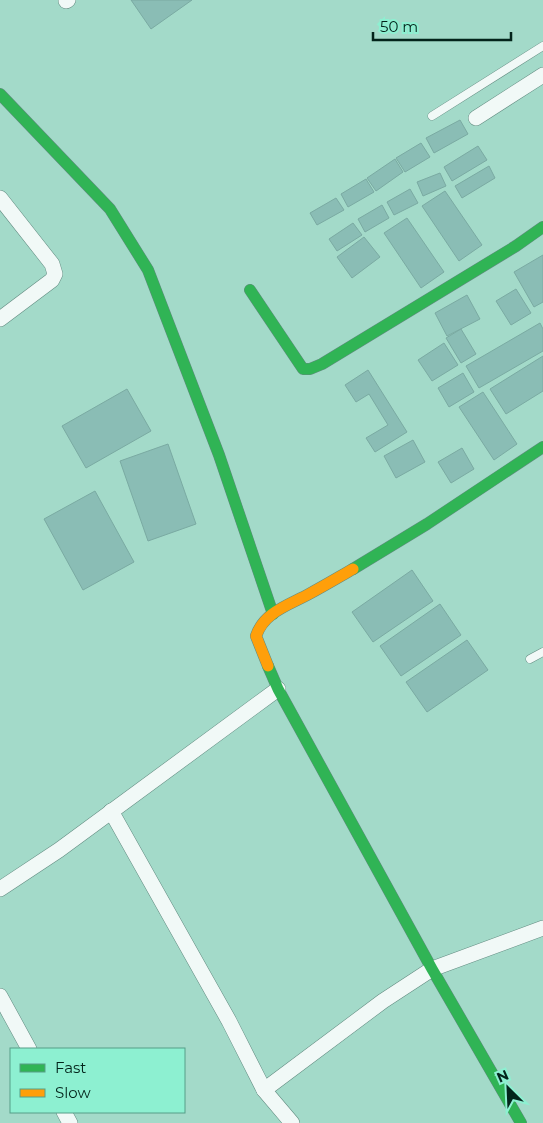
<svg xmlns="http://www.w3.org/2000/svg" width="543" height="1123" font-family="Montserrat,sans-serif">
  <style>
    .building { fill: #8abdb5; stroke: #7aaaa2 }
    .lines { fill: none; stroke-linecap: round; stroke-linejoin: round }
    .lane-casing { stroke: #628b80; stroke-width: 9 }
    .street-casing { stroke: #628b80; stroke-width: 16 }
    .fast-casing { stroke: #628b80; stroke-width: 12 }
    .slow-casing { stroke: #628b80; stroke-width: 12 }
    .lane { stroke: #f1f9f7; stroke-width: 8 }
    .street { stroke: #f1f9f7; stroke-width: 15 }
    .fast { stroke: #30b455; stroke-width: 11 }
    .slow { stroke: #ff9f0a; stroke-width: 11 }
  </style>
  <rect width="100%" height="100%" fill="#a3dac9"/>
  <g class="building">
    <polygon points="131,0 192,0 151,29"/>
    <polygon points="460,120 468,134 434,153 426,138"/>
    <polygon points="421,143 430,157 405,172 396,158"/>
    <polygon points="478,146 487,160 452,181 444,167"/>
    <polygon points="395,159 403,172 376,191 367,178"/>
    <polygon points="489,166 495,178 462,198 455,186"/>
    <polygon points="440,173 446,186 423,196 417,182"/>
    <polygon points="366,179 374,192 348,207 341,194"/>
    <polygon points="410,189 418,203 394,215 387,202"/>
    <polygon points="445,191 482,245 459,261 422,206"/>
    <polygon points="336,198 344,210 317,225 310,213"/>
    <polygon points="382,205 389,218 365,232 358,219"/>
    <polygon points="407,218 444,272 421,288 384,233"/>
    <polygon points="353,223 362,235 337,251 329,239"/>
    <polygon points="364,237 380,257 352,278 337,257"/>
    <polygon points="543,255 543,302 534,307 514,272"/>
    <polygon points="516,289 531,313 511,325 496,301"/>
    <polygon points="467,295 480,319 447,336 435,313"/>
    <polygon points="540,323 543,329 543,351 479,388 466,366"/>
    <polygon points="461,329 476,354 461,363 446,338"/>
    <polygon points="444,343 458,365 432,381 418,360"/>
    <polygon points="543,356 543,391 506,414 490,389"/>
    <polygon points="368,370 407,432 375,452 366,438 388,425 369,394 356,402 345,385"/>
    <polygon points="463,373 474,392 449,407 438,388"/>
    <polygon points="127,389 151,431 86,468 62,426"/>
    <polygon points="483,392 517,444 494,460 459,407"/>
    <polygon points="413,440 425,462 396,478 384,456"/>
    <polygon points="168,444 196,524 148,541 120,461"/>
    <polygon points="462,448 474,469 451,483 438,462"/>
    <polygon points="95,491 134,562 83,590 44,519"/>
    <polygon points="412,570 433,601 373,642 352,612"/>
    <polygon points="440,604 461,635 401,676 380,646"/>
    <polygon points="467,640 488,670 427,712 406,682"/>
  </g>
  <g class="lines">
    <defs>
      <g id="lane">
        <polyline points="432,116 543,46"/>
        <polyline points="530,659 543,652"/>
      </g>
      <g id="street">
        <polyline points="66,1 68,0"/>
        <polyline points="476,118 543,75"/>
        <polyline points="0,198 52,264 55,274 52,280 0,319"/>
        <polyline points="111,811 229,1021 264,1090 292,1123"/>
        <polyline points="0,889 59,850 278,689"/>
        <polyline points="0,996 29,1049"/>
        <polyline points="264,1090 383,1001 432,969 543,928"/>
        <polyline points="64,1112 70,1123"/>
      </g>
      <g id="fast">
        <polyline points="0,94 110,209 148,270 219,455 273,614"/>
        <polyline points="250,290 303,369 310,369 322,364 516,246 543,227"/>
        <polyline points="353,569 427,524 543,447"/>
        <polyline points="268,666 278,689 432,969 521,1123"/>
      </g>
      <path id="slow" d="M268 666 256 636C264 612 289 605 309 594 324 586 339 577 353 569"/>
    </defs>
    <use href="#lane" class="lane-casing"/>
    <use href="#street" class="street-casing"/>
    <use href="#fast" class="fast-casing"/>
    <use href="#slow" class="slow-casing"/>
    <use href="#lane" class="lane"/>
    <use href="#street" class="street"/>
    <use href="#fast" class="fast"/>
    <use href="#slow" class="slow"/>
  </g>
  <rect x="10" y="1048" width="175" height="65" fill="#8df0d1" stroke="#569e88"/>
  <rect x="20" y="1064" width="25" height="8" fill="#30b455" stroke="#569e88"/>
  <text x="55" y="1073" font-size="15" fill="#03241b">Fast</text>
  <rect x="20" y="1089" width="25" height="8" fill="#ff9f0a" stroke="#569e88"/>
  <text x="55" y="1098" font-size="15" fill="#03241b">Slow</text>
  <g transform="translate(508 1088) rotate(336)" stroke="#8df0d1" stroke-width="4" paint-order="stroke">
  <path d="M0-4L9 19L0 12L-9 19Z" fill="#03241b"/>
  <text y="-8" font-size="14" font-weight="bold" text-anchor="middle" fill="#03241b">N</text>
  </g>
  <path d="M373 32v8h138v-8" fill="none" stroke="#03241b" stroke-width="2.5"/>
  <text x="380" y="32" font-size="15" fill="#03241b" stroke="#8df0d1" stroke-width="4" paint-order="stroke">50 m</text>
</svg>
